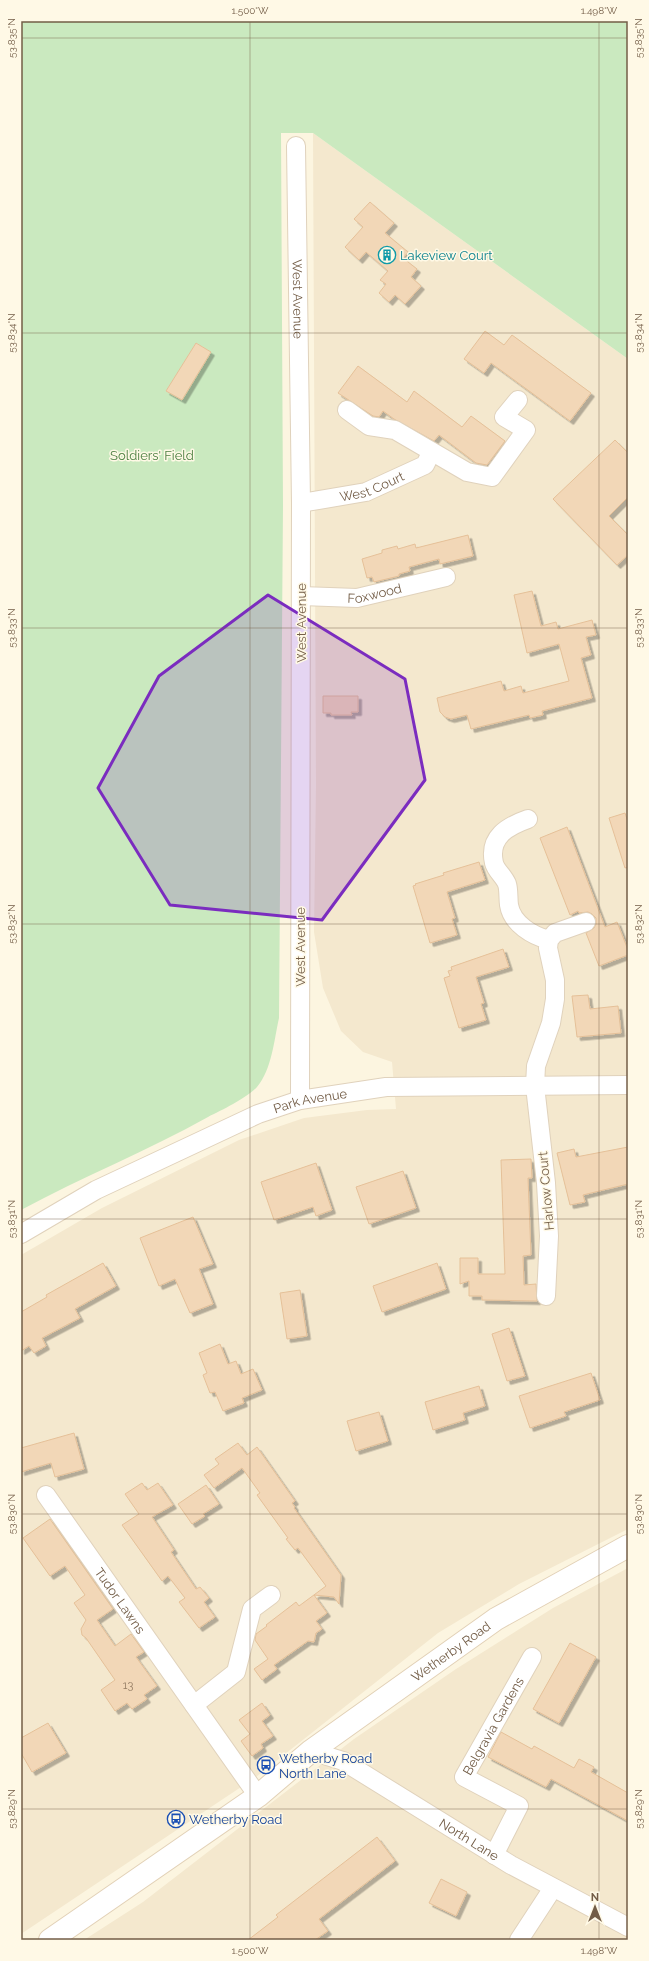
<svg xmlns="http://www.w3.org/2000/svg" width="649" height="1961" font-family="Raleway,sans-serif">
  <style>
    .residential { fill: #f4e8ce }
    .green { fill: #cae9bf }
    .building { fill: #f2d7b7; stroke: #e5c098; filter: url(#shadow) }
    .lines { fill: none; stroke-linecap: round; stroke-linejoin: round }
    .street-casing { stroke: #e0d2bc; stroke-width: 20 }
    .secondary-casing { stroke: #e2d1b7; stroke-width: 24 }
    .street { stroke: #fff; stroke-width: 18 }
    .secondary { stroke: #fff; stroke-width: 22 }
    .marked { fill: #7b2cbf; fill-opacity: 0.2; stroke: #7b2cbf; stroke-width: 3; stroke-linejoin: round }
    .ticks { fill: none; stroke: #735d47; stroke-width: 1; stroke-opacity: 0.45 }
    .labels { text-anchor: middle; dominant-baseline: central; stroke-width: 3; stroke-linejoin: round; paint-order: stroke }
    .number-label { font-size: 11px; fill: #937c63 }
    .culture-label { font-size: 13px; fill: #0d838f; stroke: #fff9e6; text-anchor: start }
    .street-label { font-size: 13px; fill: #735d47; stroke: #fff9e6 }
    .park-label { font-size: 13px; fill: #4c7f41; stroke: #fff9e6 }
    .transit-label { font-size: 13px; fill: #164399; stroke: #fff9e6; text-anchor: start }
    .neatline { fill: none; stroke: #735d47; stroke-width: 1.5 }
    .ticks-label { font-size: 10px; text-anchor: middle; fill: #735d47 }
  </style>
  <defs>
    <filter id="shadow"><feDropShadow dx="3.5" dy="3.5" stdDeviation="0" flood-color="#0004"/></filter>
  </defs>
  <rect width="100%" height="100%" fill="#fcf5e0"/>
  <g class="residential">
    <polygon points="313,133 628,359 628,1529 519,1584 438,1633 256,1777 21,1934 21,1255 102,1208 239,1140 304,1118 367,1110 396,1109 392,1062 363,1052 341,1031 323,988 314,932 316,785"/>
    <polygon points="628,1568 628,1940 84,1940 143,1902 354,1739 456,1669 553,1608"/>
  </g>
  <path class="green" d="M21 21H628V359L313 133H281L283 505 279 1018C274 1040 272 1069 257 1087 247 1098 222 1110 208 1117 147 1151 82 1177 21 1210Z"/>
  <g class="building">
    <polygon points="370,202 394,223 385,233 408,252 403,258 417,269 411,277 421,286 405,304 395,295 389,302 379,293 386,284 380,280 388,271 366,252 359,260 345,247 363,227 354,219"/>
    <polygon points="485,331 504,345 512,335 591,393 570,421 491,363 484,373 464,359"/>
    <polygon points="196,343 211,352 182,400 166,391"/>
    <polygon points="358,366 407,402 414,391 462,427 471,416 505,441 487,465 476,463 439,435 434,441 394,419 383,411 379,417 373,416 338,393"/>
    <polygon points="615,440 628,453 628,497 609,516 628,535 628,555 617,565 553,499"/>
    <polygon points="468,535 473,556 440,564 439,559 409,567 410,571 399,574 399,576 374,582 372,577 367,578 362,559 382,553 382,550 397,546 398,549 415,544 416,548"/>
    <polygon points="532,591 541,626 556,622 558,629 592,620 596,635 586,637 591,655 581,658 592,698 542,711 543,715 530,718 529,715 471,729 467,715 451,719 445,717 440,712 437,698 501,681 504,691 521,686 523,693 569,681 559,644 527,653 514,595"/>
    <polygon points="323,696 358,696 358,712 351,712 352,715 331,715 331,713 323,713"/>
    <polygon points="625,813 628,822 628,867 625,868 609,818"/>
    <polygon points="567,827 605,927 617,922 628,950 628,955 599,966 586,933 594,928 596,924 596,918 592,914 588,912 579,913 578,911 570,915 540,838"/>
    <polygon points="479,862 485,880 447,892 455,918 452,919 457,935 430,943 413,886 416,885 415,884 444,875 443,873"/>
    <polygon points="503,949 509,967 476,977 484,1003 481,1004 486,1020 459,1028 444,978 450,976 448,971 452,970 451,967"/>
    <polygon points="588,995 590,1009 618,1006 621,1033 577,1037 572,996"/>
    <polygon points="628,1147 628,1184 583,1195 585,1202 570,1205 557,1153 574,1149 576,1157"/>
    <polygon points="531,1159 532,1178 528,1178 531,1255 523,1256 524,1285 536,1284 537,1301 482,1300 482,1296 469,1296 469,1281 460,1284 460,1258 478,1258 478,1274 505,1274 501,1160"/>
    <polygon points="316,1163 332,1210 316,1216 313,1207 274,1220 261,1182"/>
    <polygon points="403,1171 416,1208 369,1224 356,1187"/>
    <polygon points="193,1217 213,1264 199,1269 213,1304 190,1313 175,1279 159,1286 140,1238"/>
    <polygon points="103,1263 116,1286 75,1309 80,1318 42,1338 46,1346 34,1353 29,1346 21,1351 21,1312 47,1297 46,1295"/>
    <polygon points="437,1263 446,1289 382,1312 373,1286"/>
    <polygon points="300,1290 307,1336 287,1339 280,1293"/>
    <polygon points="509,1328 525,1376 507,1381 492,1334"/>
    <polygon points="220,1344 228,1364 236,1361 241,1374 253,1369 262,1390 242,1398 244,1403 223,1411 215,1392 210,1393 203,1375 207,1373 199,1353"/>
    <polygon points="591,1373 600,1400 564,1412 566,1416 530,1428 519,1396"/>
    <polygon points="479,1386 485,1406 463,1413 465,1420 433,1430 425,1402"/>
    <polygon points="379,1412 388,1441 356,1451 347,1421"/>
    <polygon points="74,1433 84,1469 55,1477 51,1463 21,1472 21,1448"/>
    <polygon points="238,1443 247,1455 257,1447 295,1501 292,1503 295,1507 294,1508 341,1575 339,1604 334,1597 314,1595 327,1613 316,1621 322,1629 316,1633 314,1642 308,1641 274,1665 277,1669 262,1680 254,1669 268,1659 255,1640 256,1634 267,1626 266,1625 296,1602 299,1606 326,1586 298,1548 295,1550 286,1539 288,1538 257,1495 260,1493 242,1468 214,1488 204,1475 219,1464 215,1459"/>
    <polygon points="142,1483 147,1490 158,1483 173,1505 152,1517 174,1550 171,1552 196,1589 200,1587 209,1598 204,1602 215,1617 199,1628 179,1602 185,1598 168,1576 162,1581 122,1525 139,1514 125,1494"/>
    <polygon points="206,1485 219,1504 203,1514 205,1516 192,1524 178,1504"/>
    <polygon points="50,1519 113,1609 97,1620 115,1646 131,1634 144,1652 136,1657 157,1686 144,1695 147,1699 132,1709 127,1703 115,1711 101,1690 115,1680 86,1638 82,1635 81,1629 86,1620 74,1603 85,1595 65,1566 50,1576 23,1538"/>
    <polygon points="570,1643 596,1657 559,1723 533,1709"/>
    <polygon points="262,1703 270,1715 262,1721 273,1736 261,1744 263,1748 252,1756 241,1741 250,1734 239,1720"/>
    <polygon points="48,1723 66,1753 32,1772 21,1753 21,1738"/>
    <polygon points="501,1732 532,1749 534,1746 574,1768 579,1759 594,1767 591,1772 628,1793 628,1821 551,1779 546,1787 488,1757"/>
    <polygon points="377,1837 395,1861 319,1919 328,1931 315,1940 248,1940 278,1917 276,1915"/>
    <polygon points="441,1879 467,1892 456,1916 429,1903"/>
  </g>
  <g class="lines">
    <defs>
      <g id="street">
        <path id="s1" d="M296 146 301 503 300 1100"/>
        <polyline points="347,410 369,426 395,430 467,472 492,477 526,430 504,417 518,400"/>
        <path id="s2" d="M301 503 366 492 425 465 431 453"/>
        <path id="s3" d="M301 596 357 598 446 577"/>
        <path d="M528 819C508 826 488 837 494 863 496 871 504 876 507 884 509 890 508 898 509 905 512 924 533 936 549 940"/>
        <path id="s4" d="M21 1234 96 1190 258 1114 300 1100 386 1087 628 1085"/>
        <polyline points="546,1296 549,1236 546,1183 535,1086 536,1066 551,1023 555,999 555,980 548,948 549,940 555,933 586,922"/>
        <path id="s5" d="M46 1495 258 1796"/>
        <polyline points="194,1705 236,1672 252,1609 271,1595"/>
        <path id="s6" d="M311 1751 343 1761 511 1865 628 1927"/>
        <path id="s7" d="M494 1855 519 1806 464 1777 532 1657"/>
        <polyline points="519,1940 553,1888"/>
      </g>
      <g id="secondary">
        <path id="s8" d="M50 1940 258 1796 311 1751 496 1619 628 1546"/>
      </g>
    </defs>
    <use href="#street" class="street-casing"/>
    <use href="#secondary" class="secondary-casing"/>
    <use href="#street" class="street"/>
    <use href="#secondary" class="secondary"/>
  </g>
  <path class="marked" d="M268 595 405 679 425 780 322 920 170 905 98 788 159 676Z"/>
  <path class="ticks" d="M250 21V1940M599 21V1940M21 38H628M21 333H628M21 628H628M21 924H628M21 1219H628M21 1514H628M21 1809H628"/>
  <defs>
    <symbol id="building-ring" viewBox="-11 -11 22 22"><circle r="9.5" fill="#fff9e6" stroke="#0f9aa8" stroke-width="1.5"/><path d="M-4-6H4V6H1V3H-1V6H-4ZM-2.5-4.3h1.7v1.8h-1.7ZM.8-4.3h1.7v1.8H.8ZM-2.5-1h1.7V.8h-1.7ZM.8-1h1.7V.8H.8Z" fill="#0f9aa8"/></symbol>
    <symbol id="bus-ring" viewBox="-11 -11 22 22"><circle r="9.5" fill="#fff9e6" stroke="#1a4fb4" stroke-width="1.5"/><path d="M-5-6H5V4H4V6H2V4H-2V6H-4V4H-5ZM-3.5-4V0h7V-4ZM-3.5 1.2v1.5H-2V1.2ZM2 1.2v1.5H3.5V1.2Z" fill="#1a4fb4"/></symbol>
  </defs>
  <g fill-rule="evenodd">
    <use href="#building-ring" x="377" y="245" width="20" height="20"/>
    <use href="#bus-ring" x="256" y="1755" width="20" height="20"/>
    <use href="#bus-ring" x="166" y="1809" width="20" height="20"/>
  </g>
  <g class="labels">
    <g class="number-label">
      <text x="128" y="1685">13</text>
    </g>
    <g class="culture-label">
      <text x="400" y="255">Lakeview Court</text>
    </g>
    <g class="street-label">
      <text stroke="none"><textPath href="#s1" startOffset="153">West Avenue</textPath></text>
      <text stroke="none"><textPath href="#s2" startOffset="73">West Court</textPath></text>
      <text stroke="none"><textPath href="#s3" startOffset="74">Foxwood</textPath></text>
      <text transform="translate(301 623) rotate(-90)">West Avenue</text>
      <text transform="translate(300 947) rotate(-90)">West Avenue</text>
      <text stroke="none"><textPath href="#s4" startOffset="320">Park Avenue</textPath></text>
      <text transform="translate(546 1191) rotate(-95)">Harlow Court</text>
      <text stroke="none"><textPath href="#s5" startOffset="129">Tudor Lawns</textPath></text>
      <text stroke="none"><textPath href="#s8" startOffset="494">Wetherby Road</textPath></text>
      <text stroke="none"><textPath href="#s7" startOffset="176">Belgravia Gardens</textPath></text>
      <text stroke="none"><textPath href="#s6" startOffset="182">North Lane</textPath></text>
    </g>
    <g class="park-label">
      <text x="152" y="455">Soldiers' Field</text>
    </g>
    <g class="transit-label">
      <text x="279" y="1758">Wetherby Road<tspan x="279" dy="15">North Lane</tspan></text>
      <text x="189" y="1819">Wetherby Road</text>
    </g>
  </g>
  <rect width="649" height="1961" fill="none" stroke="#fff9e6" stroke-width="44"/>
  <g transform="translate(595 1907)" stroke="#fff9e6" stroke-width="3" paint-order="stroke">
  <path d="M0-3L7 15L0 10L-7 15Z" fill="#735d47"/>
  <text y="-6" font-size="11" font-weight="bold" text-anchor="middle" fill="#735d47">N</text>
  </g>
  <rect x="22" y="22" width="605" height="1917" class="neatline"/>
  <g class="ticks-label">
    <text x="250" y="14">1.500°W</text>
    <text x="599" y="14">1.498°W</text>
    <text transform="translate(11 38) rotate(-90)" y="4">53.835°N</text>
    <text transform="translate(638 38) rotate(-90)" y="4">53.835°N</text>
    <text transform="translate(11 333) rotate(-90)" y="4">53.834°N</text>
    <text transform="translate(638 333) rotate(-90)" y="4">53.834°N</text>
    <text transform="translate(11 628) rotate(-90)" y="4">53.833°N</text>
    <text transform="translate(638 628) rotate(-90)" y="4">53.833°N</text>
    <text transform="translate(11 924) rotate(-90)" y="4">53.832°N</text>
    <text transform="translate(638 924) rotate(-90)" y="4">53.832°N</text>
    <text transform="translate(11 1219) rotate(-90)" y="4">53.831°N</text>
    <text transform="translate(638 1219) rotate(-90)" y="4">53.831°N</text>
    <text transform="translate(11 1514) rotate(-90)" y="4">53.830°N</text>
    <text transform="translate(638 1514) rotate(-90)" y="4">53.830°N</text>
    <text transform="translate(11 1809) rotate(-90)" y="4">53.829°N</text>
    <text transform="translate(638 1809) rotate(-90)" y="4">53.829°N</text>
    <text x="250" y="1954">1.500°W</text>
    <text x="599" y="1954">1.498°W</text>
  </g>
</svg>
